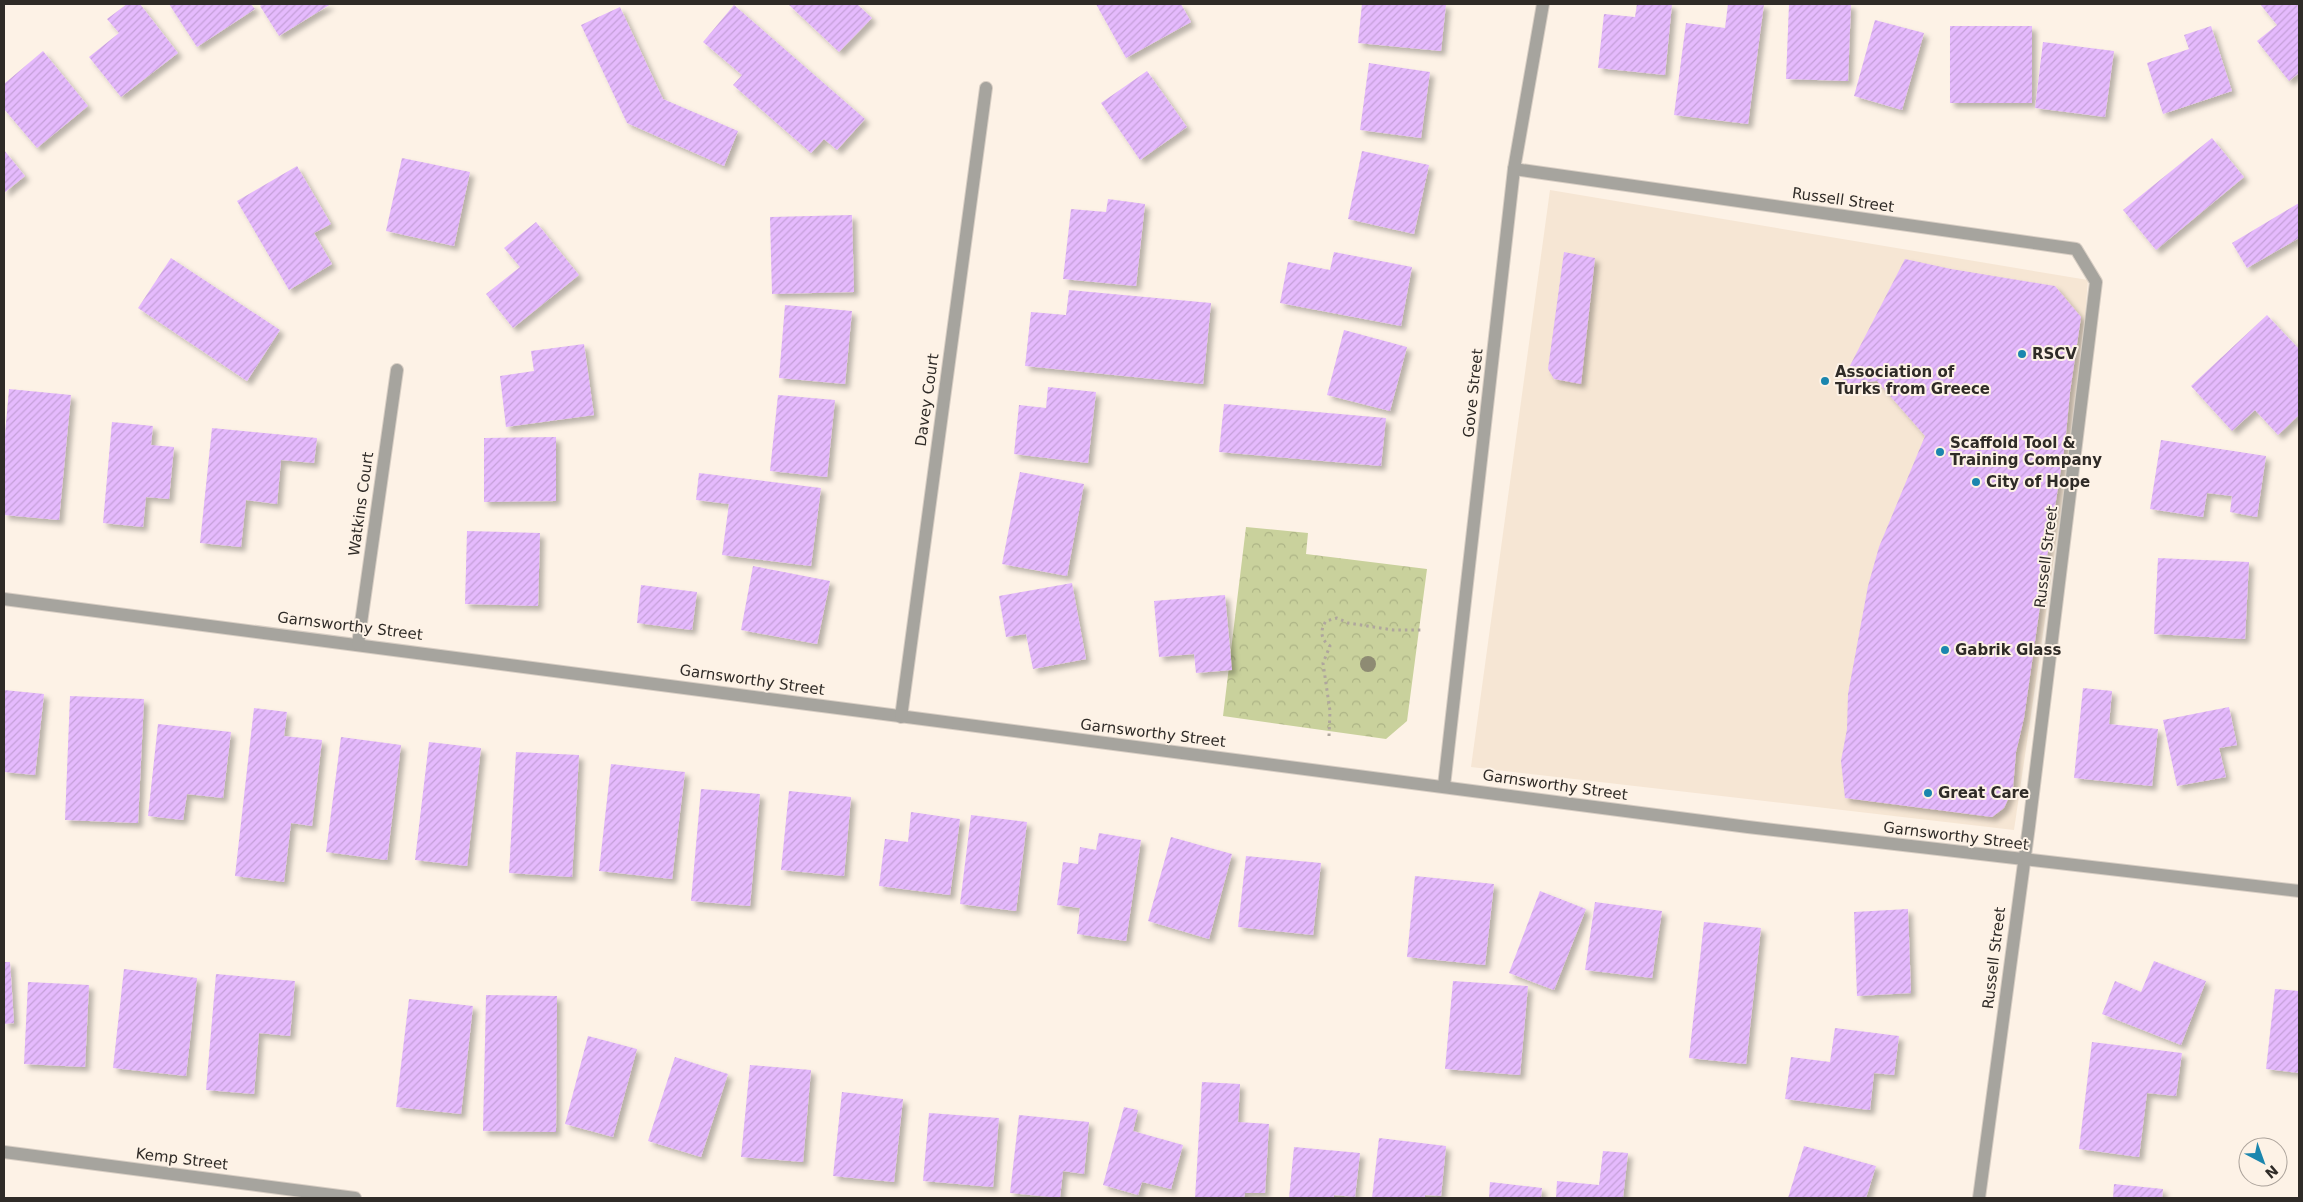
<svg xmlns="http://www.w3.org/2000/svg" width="2303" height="1202" font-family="'DejaVu Sans',sans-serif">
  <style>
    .built { fill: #f6e6d4 }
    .forest { fill: url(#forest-crowns) }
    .building { fill: url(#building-hatch); filter: url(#shadow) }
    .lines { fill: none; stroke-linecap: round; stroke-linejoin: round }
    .street-casing { stroke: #d8cec4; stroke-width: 14 }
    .path { stroke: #afa69d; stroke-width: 3; stroke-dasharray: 2.5 4; stroke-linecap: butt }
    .street { stroke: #a6a49e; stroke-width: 12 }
    .tree { fill: #8e8b73 }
    .poi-dot { fill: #1b86ae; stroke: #fdf2e6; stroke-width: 2 }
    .labels { text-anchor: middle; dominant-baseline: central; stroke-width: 4; stroke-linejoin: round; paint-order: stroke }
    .street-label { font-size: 15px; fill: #2f2b27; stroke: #fdf2e6 }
    .poi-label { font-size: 15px; font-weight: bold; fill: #2f2b27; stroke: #fdf2e6; text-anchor: start }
  </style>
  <defs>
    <pattern id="forest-crowns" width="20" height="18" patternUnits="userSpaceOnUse" patternTransform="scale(1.25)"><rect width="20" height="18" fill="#c9d19c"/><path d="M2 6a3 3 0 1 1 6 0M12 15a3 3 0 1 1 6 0" fill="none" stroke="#adb486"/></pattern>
    <pattern id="building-hatch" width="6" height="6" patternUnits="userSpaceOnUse" patternTransform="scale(1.25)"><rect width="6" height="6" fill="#e5bafd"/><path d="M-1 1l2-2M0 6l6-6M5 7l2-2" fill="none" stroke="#c5a0d9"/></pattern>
    <filter id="shadow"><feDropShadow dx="4.5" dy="4.5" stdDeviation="2.5" flood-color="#0004"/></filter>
  </defs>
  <rect width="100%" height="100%" fill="#fdf2e6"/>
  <polygon class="built" points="1550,190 2088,280 2079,388 2014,830 1471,767"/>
  <polygon class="forest" points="1246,527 1308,533 1306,554 1427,569 1407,721 1386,739 1223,716"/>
  <g class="building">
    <polygon points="127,4 140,4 178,53 121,97 89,57 119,33 107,19"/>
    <polygon points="169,4 251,4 255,9 197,47"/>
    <polygon points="263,4 331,4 279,36 260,6"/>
    <polygon points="788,4 857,4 872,18 839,52"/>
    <polygon points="1096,4 1181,4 1191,22 1126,58"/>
    <polygon points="1362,4 1446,4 1441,51 1358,43"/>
    <polygon points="1637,4 1672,4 1665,75 1598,68 1604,14 1635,17"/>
    <polygon points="1728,4 1764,4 1748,124 1674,115 1686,23 1725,28"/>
    <polygon points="1789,4 1851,4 1848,81 1786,79"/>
    <polygon points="2260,4 2299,4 2299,73 2289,81 2257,41 2277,25"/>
    <polygon points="734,5 865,119 837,150 824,139 811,153 733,85 742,75 703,42"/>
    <polygon points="620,7 663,99 738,131 724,166 627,123 581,25"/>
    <polygon points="1875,20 1924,33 1902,110 1854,96"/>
    <rect x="1950" y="26" width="82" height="77"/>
    <polygon points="2211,26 2232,91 2163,114 2147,63 2189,49 2184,35"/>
    <polygon points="2043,42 2114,51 2105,117 2035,108"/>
    <polygon points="43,51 88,106 37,148 4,109 4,84"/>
    <polygon points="1369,63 1430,72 1421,138 1360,130"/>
    <polygon points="1147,71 1187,127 1140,160 1101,103"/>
    <polygon points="2212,138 2244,177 2156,250 2123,210"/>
    <polygon points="4,150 25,176 4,193"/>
    <polygon points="1362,151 1429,165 1414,234 1348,219"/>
    <polygon points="402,158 470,172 454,246 386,231"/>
    <polygon points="297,166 331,224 314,233 332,264 289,290 237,201"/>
    <polygon points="1108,199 1145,204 1136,286 1063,279 1071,209 1106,212"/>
    <polygon points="2299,203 2299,238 2247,268 2232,243"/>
    <polygon points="852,215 854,292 772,294 770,217"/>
    <polygon points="536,222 579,275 513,328 486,294 520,267 504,248"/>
    <polygon points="1334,252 1412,267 1401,326 1280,303 1288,262 1330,270"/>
    <polygon points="1564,252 1595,258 1581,384 1554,379 1548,369"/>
    <polygon points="171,258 280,330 247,381 138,308"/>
    <polygon points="1905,259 1951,269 2055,286 2081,317 2070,392 2065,444 2047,557 2024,718 2016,752 2013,788 2004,808 1992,817 1845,798 1841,761 1847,729 1848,694 1868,586 1879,547 1925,436 1877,381 1840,385"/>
    <polygon points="1069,290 1211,303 1203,384 1025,366 1031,312 1066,315"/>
    <polygon points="785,305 852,311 845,384 779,378"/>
    <polygon points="2267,315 2299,349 2299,415 2278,435 2255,410 2232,431 2191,386"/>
    <polygon points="1344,330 1407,347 1390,411 1327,395"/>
    <polygon points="584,344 594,415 506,427 500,376 534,371 531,351"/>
    <polygon points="1048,387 1096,392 1088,463 1014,454 1019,405 1046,408"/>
    <polygon points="9,389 71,395 59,520 4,515 4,446"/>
    <polygon points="778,395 835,400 827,477 770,471"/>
    <polygon points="1224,404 1386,418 1381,466 1219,452"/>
    <polygon points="112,422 153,426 151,445 174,447 169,499 146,497 143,527 103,523"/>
    <polygon points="212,428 317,438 314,463 281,460 277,504 246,500 241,547 200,543"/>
    <polygon points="556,437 556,501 484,502 484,438"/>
    <polygon points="2161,440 2266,456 2257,517 2230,512 2232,496 2207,493 2203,517 2150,509"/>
    <polygon points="1020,472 1084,484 1067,576 1002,564"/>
    <polygon points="699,473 821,488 811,566 722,555 729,504 696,500"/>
    <polygon points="467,531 540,533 538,606 465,604"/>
    <polygon points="2158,558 2249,562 2245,639 2154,634"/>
    <polygon points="753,566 830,581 817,644 741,630"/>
    <polygon points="1072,583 1086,659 1033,669 1026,634 1006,637 999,596"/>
    <polygon points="641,585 697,592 692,630 637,623"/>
    <polygon points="1225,595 1232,670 1196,673 1194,654 1159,657 1154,601"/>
    <polygon points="2083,688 2112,691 2109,724 2158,729 2152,786 2074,778"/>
    <polygon points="4,690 44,694 35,775 4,772"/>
    <polygon points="70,696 144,699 138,823 65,820"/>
    <polygon points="2229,707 2237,745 2219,748 2226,777 2177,786 2163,720"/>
    <polygon points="254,708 287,712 284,736 322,740 312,826 291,823 284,882 235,876"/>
    <polygon points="158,724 231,732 223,798 187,794 183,820 148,816"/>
    <polygon points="341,737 401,745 387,860 326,852"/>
    <polygon points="429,742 481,748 467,866 415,860"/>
    <polygon points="516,752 579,755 572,877 509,873"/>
    <polygon points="611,764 685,772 672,879 599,871"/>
    <polygon points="701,789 760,794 750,906 691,901"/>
    <polygon points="789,791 851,797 844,876 781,870"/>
    <polygon points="911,812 960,819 950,895 879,886 885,839 908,842"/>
    <polygon points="971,815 1027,822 1016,911 960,904"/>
    <polygon points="1099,833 1141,840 1126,941 1077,934 1080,908 1057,905 1063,862 1078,864 1080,847 1096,850"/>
    <polygon points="1171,837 1232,854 1209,939 1148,921"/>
    <polygon points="1246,856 1321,863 1313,935 1238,927"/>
    <polygon points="1415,876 1494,884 1485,965 1407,957"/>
    <polygon points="1540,891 1586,909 1554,990 1509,973"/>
    <polygon points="1595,902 1662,911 1652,978 1585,970"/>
    <polygon points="1908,909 1911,993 1857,996 1854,912"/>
    <polygon points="1704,922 1761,928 1746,1064 1689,1058"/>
    <polygon points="2154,961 2206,981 2181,1045 2102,1014 2115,981 2141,992"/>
    <polygon points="4,962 10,962 14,1023 4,1024"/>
    <polygon points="124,969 197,978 186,1076 113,1068"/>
    <polygon points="216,974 295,981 290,1036 259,1033 254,1094 206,1090"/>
    <polygon points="1453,981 1528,986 1520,1075 1445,1069"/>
    <polygon points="28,982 89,985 85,1067 24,1064"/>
    <polygon points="2275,989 2299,991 2299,1073 2266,1069"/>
    <polygon points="486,995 557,996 556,1132 483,1131"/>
    <polygon points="409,999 473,1006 461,1114 396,1107"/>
    <polygon points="1835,1028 1899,1036 1894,1075 1874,1073 1870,1110 1785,1099 1791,1057 1830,1062"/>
    <polygon points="588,1036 637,1049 613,1137 565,1124"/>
    <polygon points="2092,1042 2182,1053 2176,1096 2147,1093 2139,1157 2079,1149"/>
    <polygon points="675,1057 728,1074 701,1157 648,1141"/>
    <polygon points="750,1065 811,1070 803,1162 741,1157"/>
    <polygon points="1202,1082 1240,1084 1238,1122 1269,1124 1265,1193 1245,1193 1244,1198 1195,1198"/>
    <polygon points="842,1092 903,1099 894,1182 833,1176"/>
    <polygon points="1124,1107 1138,1110 1133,1131 1183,1145 1171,1189 1142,1182 1138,1195 1103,1185"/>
    <polygon points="929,1113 999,1118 993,1187 923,1181"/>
    <polygon points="1019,1115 1089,1122 1084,1174 1063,1171 1060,1198 1010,1193"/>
    <polygon points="1379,1138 1446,1146 1441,1196 1425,1195 1425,1198 1372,1198"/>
    <polygon points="1804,1146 1876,1166 1866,1198 1788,1198"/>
    <polygon points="1294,1147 1360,1153 1355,1197 1334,1195 1334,1198 1289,1198"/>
    <polygon points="1603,1151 1628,1153 1623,1198 1556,1198 1557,1181 1599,1185"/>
    <polygon points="1490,1182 1542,1188 1541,1198 1489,1198"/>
    <polygon points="2114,1184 2163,1189 2162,1198 2113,1198"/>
  </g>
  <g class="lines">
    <defs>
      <g id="street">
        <polyline points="1514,169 2076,249 2096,282 2029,826 1979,1198"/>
        <polyline points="4,599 1748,827 2299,891"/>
        <polyline points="358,644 397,370"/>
        <polyline points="901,717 986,88"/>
        <polyline points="1444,786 1514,169 1543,4"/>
        <polyline points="4,1152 355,1198"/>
      </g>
    </defs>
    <use href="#street" class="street-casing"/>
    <path class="path" d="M1329 736 1330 711 1323 663 1330 646C1320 639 1320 630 1326 621L1337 618 1348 623 1393 630H1424"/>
    <use href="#street" class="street"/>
  </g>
  <circle class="tree" cx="1368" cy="664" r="8"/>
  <g class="poi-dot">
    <circle cx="2022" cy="354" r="5"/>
    <circle cx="1825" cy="381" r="5"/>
    <circle cx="1940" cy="452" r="5"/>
    <circle cx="1976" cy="482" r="5"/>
    <circle cx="1945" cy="650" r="5"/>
    <circle cx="1928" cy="793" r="5"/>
  </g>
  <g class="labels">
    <g class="street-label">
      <text transform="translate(1843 200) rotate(8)">Russell Street</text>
      <text transform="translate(1473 393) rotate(-84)">Gove Street</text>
      <text transform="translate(927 400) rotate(-82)">Davey Court</text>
      <text transform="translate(361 504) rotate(-82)">Watkins Court</text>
      <text transform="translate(2046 557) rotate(-83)">Russell Street</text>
      <text transform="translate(350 626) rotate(7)">Garnsworthy Street</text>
      <text transform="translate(752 680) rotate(8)">Garnsworthy Street</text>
      <text transform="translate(1153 733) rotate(7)">Garnsworthy Street</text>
      <text transform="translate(1555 785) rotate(8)">Garnsworthy Street</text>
      <text transform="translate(1956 836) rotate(7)">Garnsworthy Street</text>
      <text transform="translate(1994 958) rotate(-83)">Russell Street</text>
      <text transform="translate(182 1159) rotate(7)">Kemp Street</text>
    </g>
    <g class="poi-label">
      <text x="2032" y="354">RSCV</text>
      <text x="1835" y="372">Association of<tspan x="1835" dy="17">Turks from Greece</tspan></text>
      <text x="1950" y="443">Scaffold Tool &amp;<tspan x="1950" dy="17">Training Company</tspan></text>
      <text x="1986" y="482">City of Hope</text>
      <text x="1955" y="650">Gabrik Glass</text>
      <text x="1938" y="793">Great Care</text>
    </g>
  </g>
  <rect width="2303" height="1202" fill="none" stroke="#2f2b27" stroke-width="10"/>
  <g transform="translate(2263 1162) rotate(139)"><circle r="24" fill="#fdf2e6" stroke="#aba29a"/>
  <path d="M0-4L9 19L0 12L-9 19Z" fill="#1b86ae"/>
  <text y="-8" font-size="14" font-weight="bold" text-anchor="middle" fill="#2f2b27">N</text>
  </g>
</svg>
